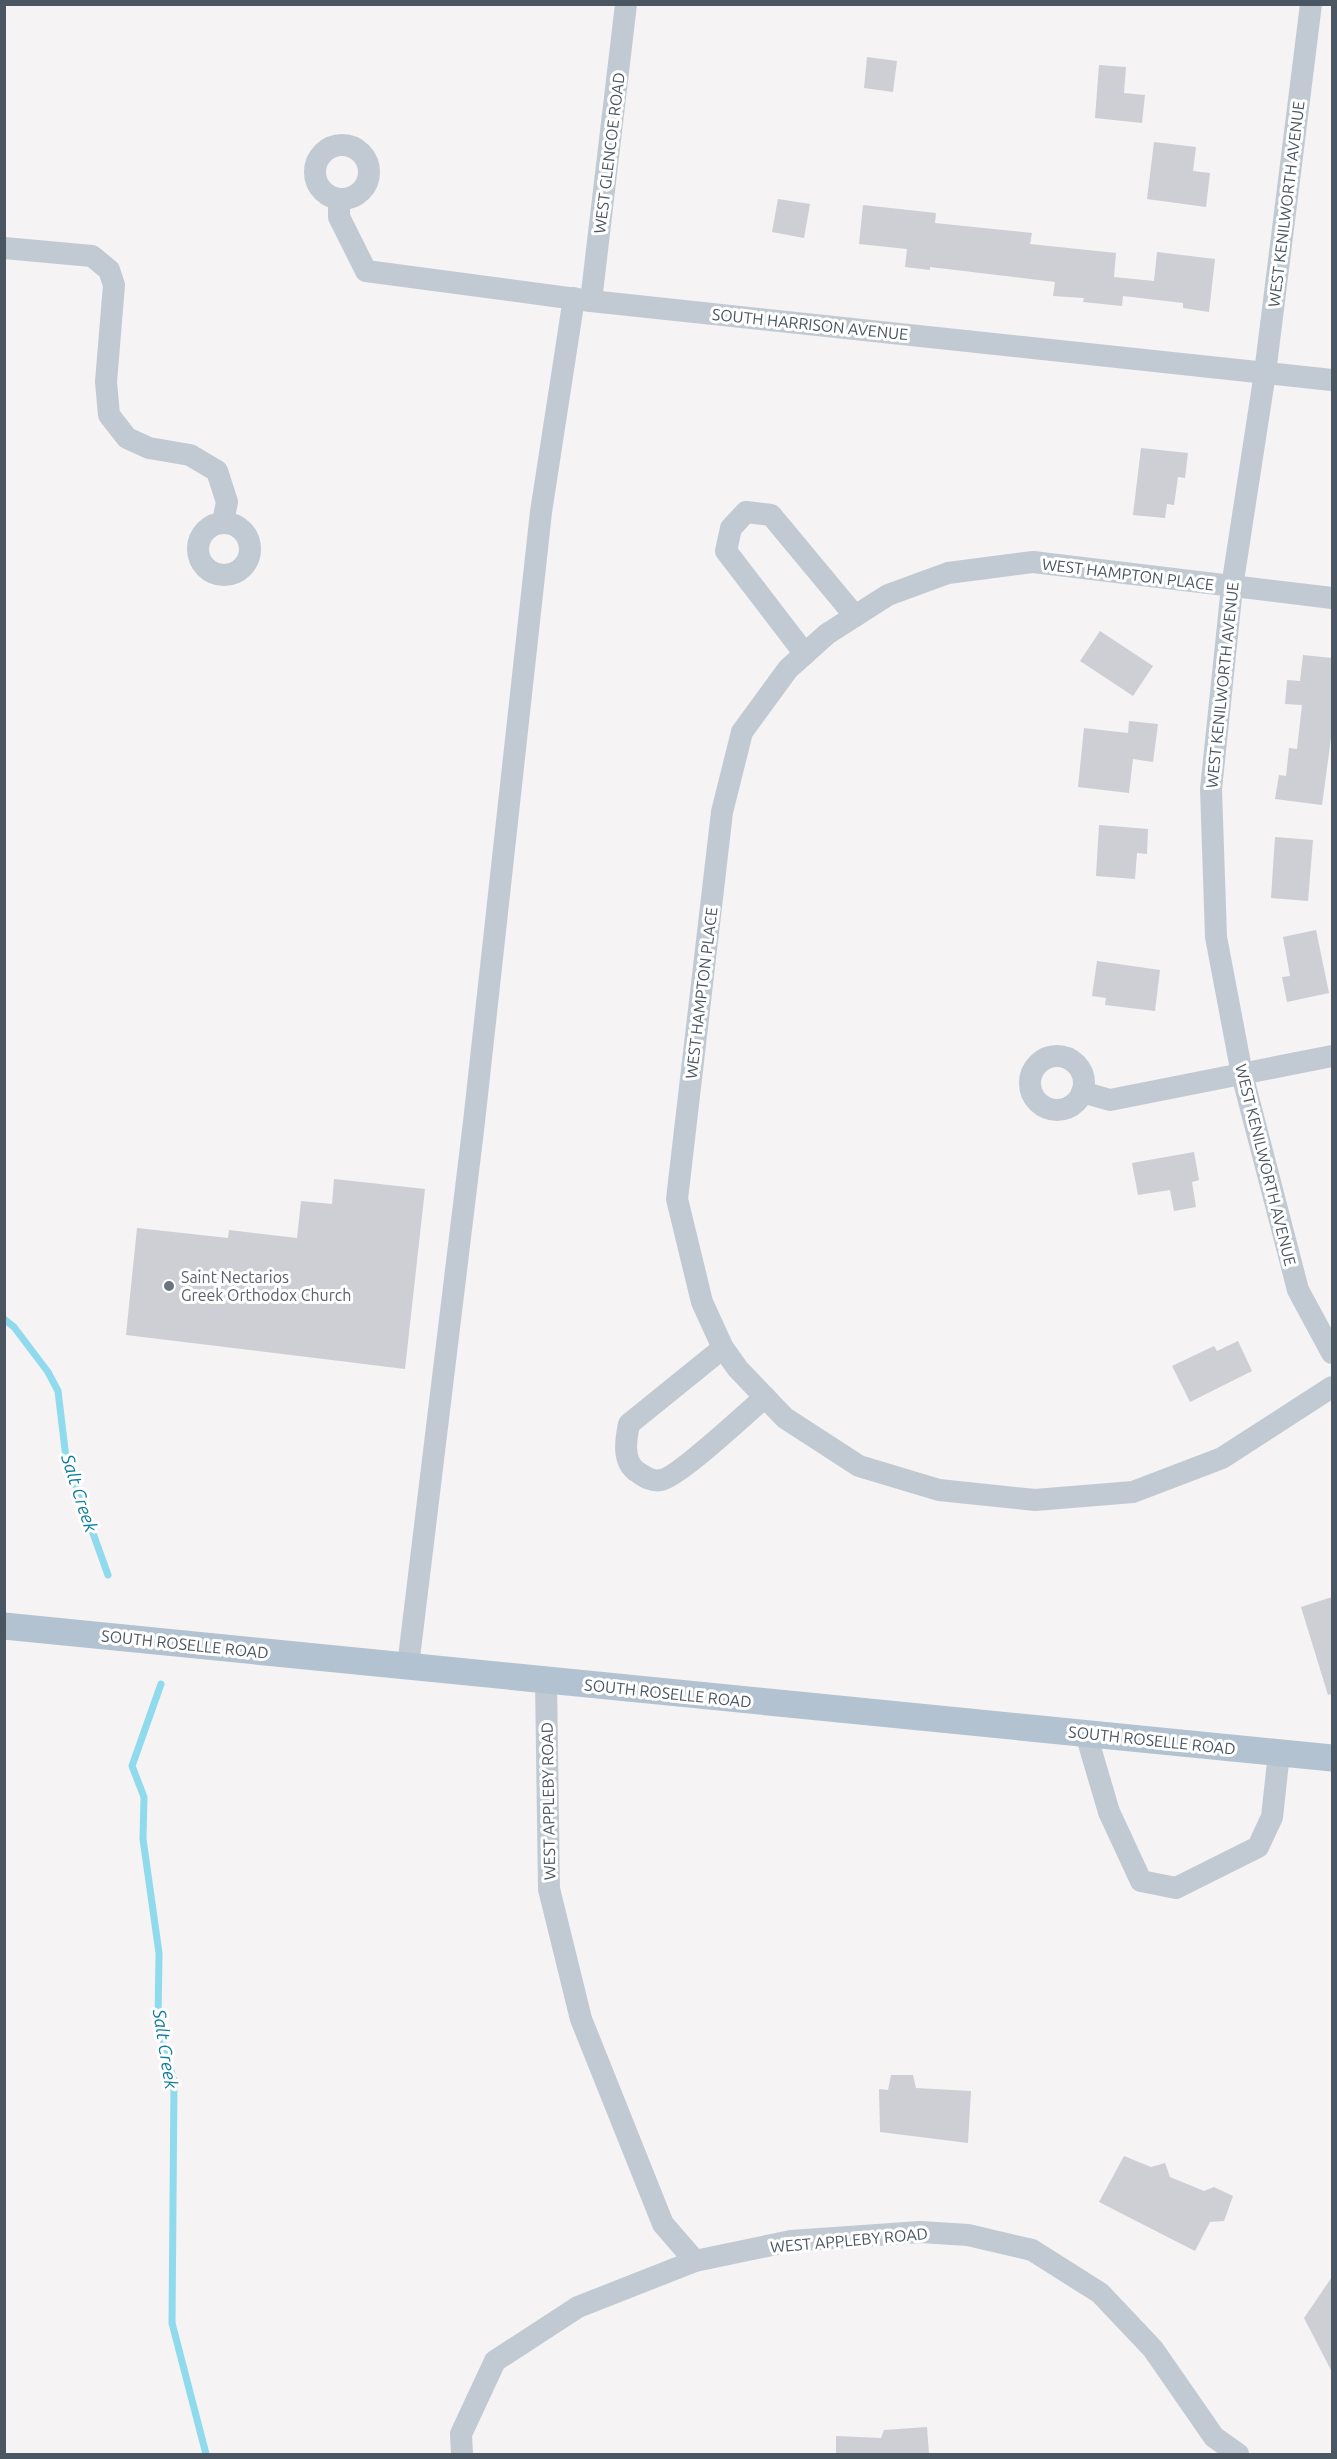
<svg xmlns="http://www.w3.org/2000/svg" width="1337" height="2459" font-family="Ubuntu,sans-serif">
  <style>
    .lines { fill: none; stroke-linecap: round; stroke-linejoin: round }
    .stream { stroke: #90daee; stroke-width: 7 }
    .building { fill: #cdcfd5 }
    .minor { stroke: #c1cad2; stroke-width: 22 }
    .major { stroke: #b3c2d1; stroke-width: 27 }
    .worship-dot { fill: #6b7280; stroke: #fff; stroke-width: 2 }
    .labels { text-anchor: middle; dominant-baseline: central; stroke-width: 6; stroke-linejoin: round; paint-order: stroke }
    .street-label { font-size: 16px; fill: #4a5661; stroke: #fff }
    .worship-label { font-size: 16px; fill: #5b616d; stroke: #fff; text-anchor: start }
    .water-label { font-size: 18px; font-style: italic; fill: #0c7c9b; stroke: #fff }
  </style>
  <rect width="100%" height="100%" fill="#f5f3f3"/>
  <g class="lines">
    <g class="stream">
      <polyline points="4,1319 14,1327 48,1372 58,1391 66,1458 108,1575"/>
      <polyline points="161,1684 132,1766 144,1797 143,1839 159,1953 158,2021 174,2082 172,2323 206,2454"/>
    </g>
  </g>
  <g class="building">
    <polygon points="867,57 897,61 893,92 864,88"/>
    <polygon points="1099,65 1126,67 1124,93 1145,95 1142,123 1095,118"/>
    <polygon points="1154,142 1196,147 1193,171 1210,173 1206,207 1147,199"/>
    <polygon points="778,199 810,204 804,238 772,232"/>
    <polygon points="863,205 936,213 935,223 1032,233 1030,244 1116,253 1114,277 1154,281 1157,252 1215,259 1209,312 1183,308 1183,303 1123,296 1122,306 1083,302 1084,298 1053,296 1055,282 930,267 930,270 905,267 907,249 859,244"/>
    <polygon points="1141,448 1188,453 1185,478 1178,477 1174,505 1167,504 1165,518 1133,515"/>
    <polygon points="1100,631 1153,666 1133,696 1080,661"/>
    <polygon points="1303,655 1332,658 1331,738 1322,805 1275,799 1279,775 1286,776 1289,748 1297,749 1302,705 1285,704 1287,680 1300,681"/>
    <polygon points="1129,721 1158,724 1153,762 1133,759 1129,793 1078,787 1084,728 1128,733"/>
    <polygon points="1099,825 1148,829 1147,854 1137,853 1135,879 1096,876"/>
    <polygon points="1275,837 1313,840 1308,901 1271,898"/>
    <polygon points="1316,930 1329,993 1287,1002 1282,977 1290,976 1283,937"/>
    <polygon points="1097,961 1160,970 1155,1011 1105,1005 1106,998 1092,996"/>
    <polygon points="1194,1152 1199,1180 1192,1182 1196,1207 1174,1211 1170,1190 1138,1195 1132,1163"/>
    <polygon points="334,1179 425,1189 405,1369 126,1335 137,1228 228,1238 229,1230 297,1238 301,1201 332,1204"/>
    <polygon points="1238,1341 1252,1371 1190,1402 1172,1366 1214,1346 1217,1351"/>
    <polygon points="1332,1597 1332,1694 1328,1695 1301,1607"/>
    <polygon points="891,2075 913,2075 916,2088 971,2091 968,2143 880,2132 879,2089 888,2090"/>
    <polygon points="1124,2156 1151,2167 1165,2163 1170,2177 1204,2191 1214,2187 1233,2196 1224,2221 1210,2222 1195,2251 1099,2202"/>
    <polygon points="1332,2277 1332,2372 1304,2318"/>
    <polygon points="927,2427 929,2454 836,2454 836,2436 881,2438 884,2430"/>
  </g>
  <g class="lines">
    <g class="minor">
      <polyline points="1311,4 1265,373 1232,587 1211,789 1216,937 1242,1074 1298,1290 1332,1353"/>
      <circle cx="342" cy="172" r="27"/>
      <polyline points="339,199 339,217 366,271 591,301 1332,380"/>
      <polyline points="4,248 92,256 109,270 114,285 106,382 109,415 127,438 149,448 190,455 217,471 227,502 223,522"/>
      <polyline points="591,301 626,4"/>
      <circle cx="224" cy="549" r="26"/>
      <polyline points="1332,598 1033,562 948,573 888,595 827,634 788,669 742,732 722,812 677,1199 702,1302 723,1348 738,1369 785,1418 859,1466 939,1490 1035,1500 1133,1492 1222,1458 1332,1387"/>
      <polyline points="805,654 726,551 731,528 746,512 771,515 855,616"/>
      <circle cx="1057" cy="1083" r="27"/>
      <polyline points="1082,1092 1110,1100 1332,1056"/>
      <path d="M723 1348 629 1424C626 1439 622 1460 636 1471 644 1476 651 1482 661 1480 677 1478 748 1412 765 1397"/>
      <polyline points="408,1666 474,1122 541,512 574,298"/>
      <polyline points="546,1680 549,1889 581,2019 663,2224 695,2261 791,2241 920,2232 968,2235 1032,2250 1100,2293 1153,2349 1214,2437 1238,2454"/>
      <polyline points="1086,1734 1109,1812 1141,1881 1176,1888 1258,1847 1272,1817 1279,1753"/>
      <polyline points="462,2454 461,2434 495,2361 578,2307 695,2261"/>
    </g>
    <polyline class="major" points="4,1626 1332,1758"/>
  </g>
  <circle class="worship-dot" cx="169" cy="1286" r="6"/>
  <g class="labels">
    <g class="street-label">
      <text transform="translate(609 153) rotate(-83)">WEST GLENCOE ROAD</text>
      <text transform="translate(1286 204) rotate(-83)">WEST KENILWORTH AVENUE</text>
      <text transform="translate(810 324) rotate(6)">SOUTH HARRISON AVENUE</text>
      <text transform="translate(1128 574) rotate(7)">WEST HAMPTON PLACE</text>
      <text transform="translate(1222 685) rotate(-84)">WEST KENILWORTH AVENUE</text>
      <text transform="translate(701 993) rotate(-83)">WEST HAMPTON PLACE</text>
      <text transform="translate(1266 1165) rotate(76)">WEST KENILWORTH AVENUE</text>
      <text transform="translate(185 1644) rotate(6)">SOUTH ROSELLE ROAD</text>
      <text transform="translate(668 1693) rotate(6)">SOUTH ROSELLE ROAD</text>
      <text transform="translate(1152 1740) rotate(6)">SOUTH ROSELLE ROAD</text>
      <text transform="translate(548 1801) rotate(-91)">WEST APPLEBY ROAD</text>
      <text transform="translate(849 2240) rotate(-5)">WEST APPLEBY ROAD</text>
    </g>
    <g class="worship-label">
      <text x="181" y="1277">Saint Nectarios<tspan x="181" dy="18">Greek Orthodox Church</tspan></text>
    </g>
    <g class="water-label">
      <text transform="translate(80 1493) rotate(72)">Salt Creek</text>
      <text transform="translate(166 2049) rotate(81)">Salt Creek</text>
    </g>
  </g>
  <rect width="1337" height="2459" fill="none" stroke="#4a5661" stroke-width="12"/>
</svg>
